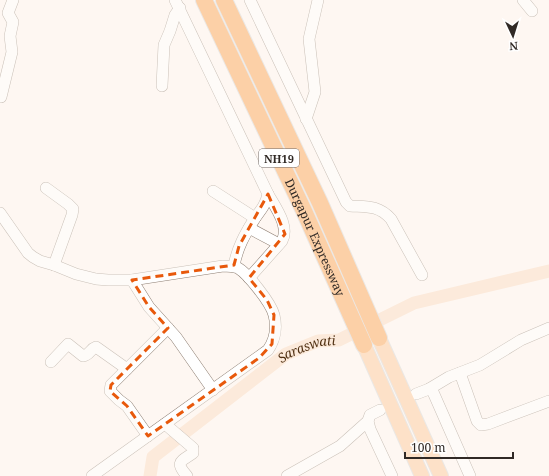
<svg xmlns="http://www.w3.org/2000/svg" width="549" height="476" font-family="'Noto Serif',serif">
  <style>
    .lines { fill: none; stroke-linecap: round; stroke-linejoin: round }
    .river { stroke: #fbd9bf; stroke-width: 13 }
    .minor-casing { stroke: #8e7f73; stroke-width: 12 }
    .major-casing { stroke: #d6d4d3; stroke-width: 16 }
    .highway-casing { stroke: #d6d4d3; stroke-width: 18 }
    .minor { stroke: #fff; stroke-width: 11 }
    .major { stroke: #fdc694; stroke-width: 14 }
    .highway { stroke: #fba04c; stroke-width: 16 }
    .marked { fill: none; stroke: #e8590c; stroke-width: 3; stroke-dasharray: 8 5; stroke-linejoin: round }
    .labels { text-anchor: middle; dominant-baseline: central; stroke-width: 3; stroke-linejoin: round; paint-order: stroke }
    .shield { fill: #fff; stroke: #6e6966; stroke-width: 1 }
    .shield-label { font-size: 11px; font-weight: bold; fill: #302925 }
    .street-label { font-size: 12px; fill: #302925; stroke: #fff }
    .water-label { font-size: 13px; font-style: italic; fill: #503012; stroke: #fff }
  </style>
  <rect width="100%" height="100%" fill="#fef7f2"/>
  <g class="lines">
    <path class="river" id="s1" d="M150 476 153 457 286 354 318 341 339 340 414 303 549 271"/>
    <defs>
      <g id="minor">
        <path d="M175 0 268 194C266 204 261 210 255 218 245 234 237 248 234 266"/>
        <path d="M250 0 346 202 350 206C367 207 378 205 391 219L422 275"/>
        <polyline points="523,0 532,11"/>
        <polyline points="162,86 164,45 170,31 175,15 180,8"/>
        <polyline points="1,97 12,52 10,36 13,22 8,13 13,0"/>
        <polyline points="306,119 315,92 309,39 318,0"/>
        <polyline points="46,188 68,204 73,209 72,215 54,265"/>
        <polyline points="213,191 255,218"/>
        <path d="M0 213 28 253 33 257 40 261 54 265 76 274 96 279 108 280H132L223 266C229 266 233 266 238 268 248 274 271 303 274 315 277 327 275 340 268 350L92 476"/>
        <polyline points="249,228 279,244"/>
        <path d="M249 278 282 241C290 226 275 207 268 194"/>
        <polyline points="132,280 149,307 176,337 213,390"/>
        <path d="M51 362 68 344 83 356C90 355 90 349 96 347L127 369"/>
        <polyline points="460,373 477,421 481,425 488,424 549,401"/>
        <polyline points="429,389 449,377 480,365 521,340 549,328"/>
        <polyline points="416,394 429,389 433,392 470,476"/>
        <polyline points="380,410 370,415 368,421 370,429 392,476"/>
        <path d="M165 424 193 448V453C180 462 175 462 187 476"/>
        <polyline points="148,436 127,406 119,400 110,391 111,385 168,328"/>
        <polyline points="287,476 340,446 368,421"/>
      </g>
      <g id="major">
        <polyline points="379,338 441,476"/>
        <polyline points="364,345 422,476"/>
      </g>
      <g id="highway">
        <path id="s2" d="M204 0 304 211 364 345"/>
        <polyline points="224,0 320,203 379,338"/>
      </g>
    </defs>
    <use href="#minor" class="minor-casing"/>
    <use href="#major" class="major-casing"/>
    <use href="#highway" class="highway-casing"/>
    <use href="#minor" class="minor"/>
    <use href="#major" class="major"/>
    <use href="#highway" class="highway"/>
  </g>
  <path d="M0 0H549V476H0ZM268 194 285 234 249 278 267 300 274 315 272 344 259 358 148 436 127 406 110 391 111 385 168 328 149 307 132 280 234 265 239 246Z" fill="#fef7f2" fill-opacity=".55" fill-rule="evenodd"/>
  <path class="marked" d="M268 194 285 234 249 278 267 300 274 315 272 344 259 358 148 436 127 406 110 391 111 385 168 328 149 307 132 280 234 265 239 246Z"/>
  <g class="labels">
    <rect class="shield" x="259" y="149" width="40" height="18" rx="3"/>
    <g class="shield-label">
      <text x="279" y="158">NH19</text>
    </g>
    <g class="street-label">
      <text stroke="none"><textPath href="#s2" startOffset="262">Durgapur Expressway</textPath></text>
    </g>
    <g class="water-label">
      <text stroke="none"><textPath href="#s1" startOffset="209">Saraswati</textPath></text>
    </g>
  </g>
  <g transform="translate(513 36) rotate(176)" stroke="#ffffff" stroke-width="3" paint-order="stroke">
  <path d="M0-3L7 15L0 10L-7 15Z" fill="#302925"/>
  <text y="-6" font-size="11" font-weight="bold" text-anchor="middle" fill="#302925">N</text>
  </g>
  <path d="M405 452v6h108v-6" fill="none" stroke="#302925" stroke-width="2"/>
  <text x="411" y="452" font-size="12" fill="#302925" stroke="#ffffff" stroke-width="3" paint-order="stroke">100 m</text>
</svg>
